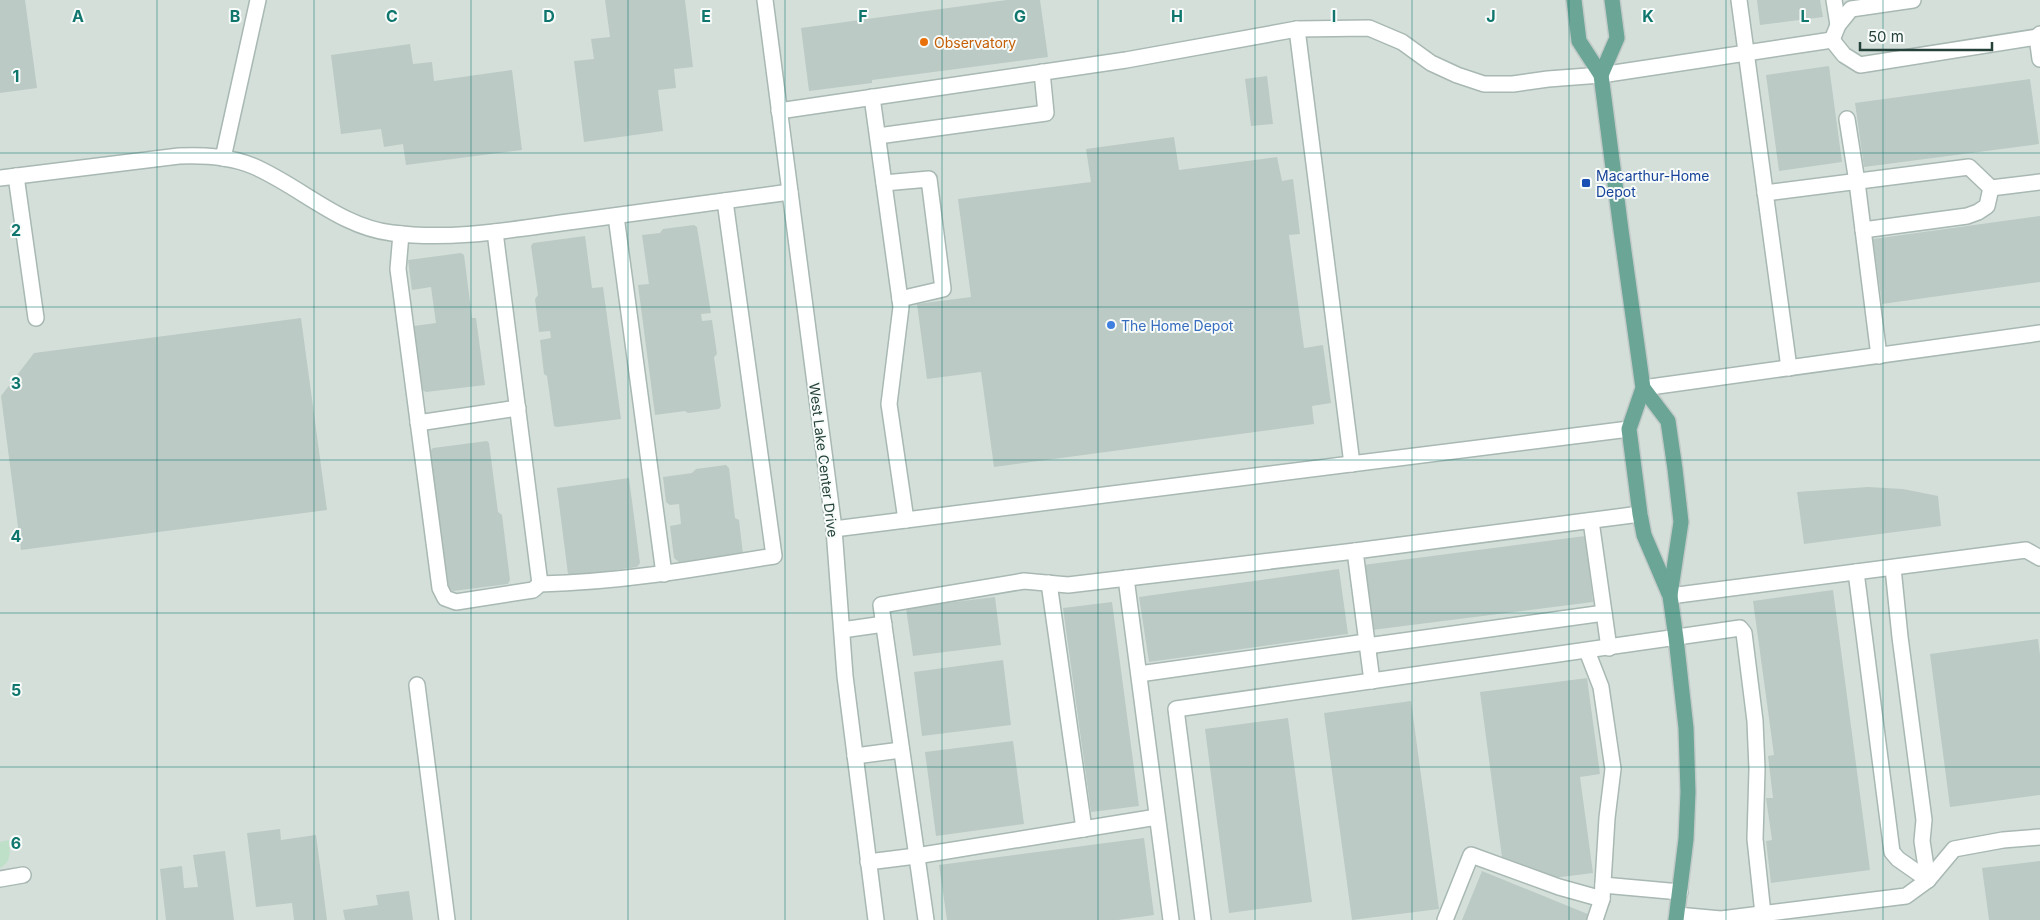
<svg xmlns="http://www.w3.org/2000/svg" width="2040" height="920" font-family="Inter,sans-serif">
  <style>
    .built { fill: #d4dfda }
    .green { fill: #bfe0c8 }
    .building { fill: #bbcac4 }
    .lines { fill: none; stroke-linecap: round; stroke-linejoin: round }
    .minor-casing { stroke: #a8b8b2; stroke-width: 18 }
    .major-casing { stroke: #c2cac8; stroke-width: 18 }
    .minor { stroke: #fff; stroke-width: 15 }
    .major { stroke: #6aa596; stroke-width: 15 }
    .grid { fill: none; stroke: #0f766e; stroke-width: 1; stroke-opacity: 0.55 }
    .food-dot { fill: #e8710a; stroke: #f7fbf9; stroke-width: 2 }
    .transit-dot { fill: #1a4fb4; stroke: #f7fbf9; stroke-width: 2 }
    .shop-dot { fill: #3f7fe0; stroke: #f7fbf9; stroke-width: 2 }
    .labels { text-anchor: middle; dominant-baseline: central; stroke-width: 4; stroke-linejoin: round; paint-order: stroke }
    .food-label { font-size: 14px; fill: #c56008; stroke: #f7fbf9; text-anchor: start }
    .transit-label { font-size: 14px; fill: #164399; stroke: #f7fbf9; text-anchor: start }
    .shop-label { font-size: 14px; fill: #366cbe; stroke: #f7fbf9; text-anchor: start }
    .street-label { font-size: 14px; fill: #24423a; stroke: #f7fbf9 }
    .grid-label { font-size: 16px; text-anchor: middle; font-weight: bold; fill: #0f766e; stroke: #f7fbf9; stroke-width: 4; stroke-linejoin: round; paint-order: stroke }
  </style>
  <rect width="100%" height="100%" fill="#e6efeb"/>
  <rect class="built" x="0" y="0" width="2040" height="920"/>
  <path class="green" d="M9 840C10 852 12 862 0 868V842Z"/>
  <g class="building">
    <polygon points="0,0 25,0 37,88 0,93"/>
    <polygon points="605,0 685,0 693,67 674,69 676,88 658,90 663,131 584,142 574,61 594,59 591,39 610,37"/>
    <polygon points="1007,0 1040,0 1048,57 872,80 872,83 809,91 801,28"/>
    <polygon points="1757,0 1820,0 1823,17 1760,25"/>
    <polygon points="410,44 413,64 432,62 434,81 512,70 522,150 406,165 403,144 384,147 381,129 341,134 331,55"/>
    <polygon points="1829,66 1842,162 1779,171 1766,75"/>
    <polygon points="1267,76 1273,124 1251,126 1245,79"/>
    <polygon points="2030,79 2039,144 1864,167 1855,103"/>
    <polygon points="1174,137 1179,170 1277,157 1282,181 1293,179 1300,234 1289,235 1304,348 1323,345 1331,403 1312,406 1314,424 994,467 981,372 927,379 917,304 971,297 958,199 1091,182 1086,149"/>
    <polygon points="2040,216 2040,282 1882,304 1873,239"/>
    <polygon points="694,225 697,227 711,313 701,314 702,321 712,320 717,354 714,357 721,406 719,409 688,413 685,411 655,415 638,285 649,284 642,235 660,233 663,229"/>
    <polygon points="585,236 592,288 603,287 621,419 557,427 554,426 547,376 544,374 540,340 551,338 550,331 539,332 535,299 538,295 531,246 533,243"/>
    <polygon points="461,253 464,255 472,318 476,318 485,385 426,392 422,390 414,326 436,323 431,287 412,290 408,260"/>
    <polygon points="301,318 327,510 21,550 1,396 34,353"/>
    <polygon points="487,441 489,443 498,512 502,515 510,580 508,584 453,591 449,589 430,451 433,448"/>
    <polygon points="726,465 729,468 735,518 739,520 743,554 679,562 674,558 670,526 681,524 679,504 670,505 666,502 663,477 692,473 696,469"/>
    <polygon points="629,478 640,563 637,567 571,576 568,574 557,488"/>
    <polygon points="1868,487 1903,489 1938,496 1941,526 1804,544 1797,492"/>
    <polygon points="1585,536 1593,602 1372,630 1363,565"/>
    <polygon points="1339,569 1348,634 1149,662 1139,597"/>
    <polygon points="1833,590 1870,870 1771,883 1766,841 1772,840 1766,798 1773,798 1768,756 1774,755 1753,601"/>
    <polygon points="995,597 1001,645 913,656 906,608"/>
    <polygon points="1112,602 1139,806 1091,812 1063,608"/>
    <polygon points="2038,639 2040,655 2040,795 1950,807 1930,654"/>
    <polygon points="1003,660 1011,725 922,736 914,672"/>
    <polygon points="1587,678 1600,774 1580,777 1593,873 1553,878 1502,857 1480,692"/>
    <polygon points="1411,701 1439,909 1352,920 1324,713"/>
    <polygon points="1288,718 1312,902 1229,913 1205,729"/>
    <polygon points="1013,741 1024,824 936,836 925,752"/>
    <polygon points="280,829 281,840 316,835 327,920 294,920 292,903 256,907 247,833"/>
    <polygon points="1144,838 1154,915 1118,920 947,920 939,865"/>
    <polygon points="225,851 234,920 166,920 160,869 182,866 184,888 198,887 193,855"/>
    <polygon points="2040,861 2040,920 1989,920 1982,868"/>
    <polygon points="1482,871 1590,915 1588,920 1462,920"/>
    <polygon points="409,891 413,920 345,920 343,910 378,905 376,895"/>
  </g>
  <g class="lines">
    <defs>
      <g id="minor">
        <polyline points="765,0 834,529 845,676 876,920"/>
        <polyline points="1739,0 1789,368"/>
        <polyline points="1834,0 1838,25"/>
        <polyline points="1297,29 1352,464"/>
        <polyline points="2037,37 2040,59"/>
        <polyline points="1832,40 1844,55 1860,65 2037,37 2040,34"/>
        <polyline points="1832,40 1838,25 1851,9 1913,0"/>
        <polyline points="872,97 901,307 889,404 906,520"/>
        <polyline points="779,111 1126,60 1297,29 1369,28 1402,42 1431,63 1457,75 1484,84 1513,84 1548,79 1601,75 1832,40"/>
        <polyline points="1847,119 1857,182 1879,356"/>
        <polyline points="878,136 1046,113 1042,72"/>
        <polyline points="223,158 258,0"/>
        <polyline points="16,176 36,318"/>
        <path d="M0 178 179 156C204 155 229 156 253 166 300 186 340 227 392 233 454 241 514 229 576 221 647 211 719 202 790 192"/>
        <polyline points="884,183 929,179 943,289 900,299"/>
        <polyline points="1765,193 1969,167 1991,188 2040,182"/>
        <polyline points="616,216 664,574"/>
        <polyline points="1863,230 1967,216 1978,212 1987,206 1991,188"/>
        <polyline points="495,232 540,584"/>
        <path d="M401 234 398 269 440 588 445 598 456 602 533 590 540 584C619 582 696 569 774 556L725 201"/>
        <polyline points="1643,388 2040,333"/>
        <polyline points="418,423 518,408"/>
        <polyline points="1591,521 1609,648"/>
        <polyline points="834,529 1629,429"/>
        <polyline points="1893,568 1900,637 1924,820 1922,841 1928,880"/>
        <polyline points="1856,572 1892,852 1898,859 1928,880"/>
        <polyline points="1126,578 1171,920"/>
        <polyline points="1049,583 1084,829"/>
        <polyline points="1670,596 2026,550 2040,558"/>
        <polyline points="842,630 884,624"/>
        <polyline points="1367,646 1604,613"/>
        <polyline points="1587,651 1601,687 1613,769 1607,818 1602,899 1595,920"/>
        <polyline points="1139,674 1366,642"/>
        <polyline points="1372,681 1355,551 1640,514"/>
        <polyline points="417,685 447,920"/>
        <polyline points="855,756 901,750"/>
        <polyline points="868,862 916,856 1157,817"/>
        <polyline points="0,879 23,875"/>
        <polyline points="1603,885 1680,892"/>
        <polyline points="1677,915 1721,919 1906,896 1928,880 1954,849 2003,840 2040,837"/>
        <polyline points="926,920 881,605 1024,581 1068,585 1355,551"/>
        <polyline points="1203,920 1176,709 1740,628 1744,633 1755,721 1757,769 1755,839 1763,914"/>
        <polyline points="1445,920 1471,855 1559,887 1602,899"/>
      </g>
      <g id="major">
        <polyline points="1574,0 1579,41 1601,75 1621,230 1643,388 1629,429 1640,514 1644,535 1670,596 1676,638 1686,728 1688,792 1686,839 1676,920"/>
        <polyline points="1601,75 1617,38 1612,0"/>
        <polyline points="1643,388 1668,421 1675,469 1681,522 1670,595"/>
      </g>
    </defs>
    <use href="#minor" class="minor-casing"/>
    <use href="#major" class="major-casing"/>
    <use href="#minor" class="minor"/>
    <use href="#major" class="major"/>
  </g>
  <path class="grid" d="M157 0V920M314 0V920M471 0V920M628 0V920M785 0V920M942 0V920M1098 0V920M1255 0V920M1412 0V920M1569 0V920M1726 0V920M1883 0V920M0 153H2040M0 307H2040M0 460H2040M0 613H2040M0 767H2040"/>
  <circle class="food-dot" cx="924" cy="42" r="5"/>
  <rect class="transit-dot" x="1581" y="178" width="10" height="10" rx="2.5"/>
  <circle class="shop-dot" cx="1111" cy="325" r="5"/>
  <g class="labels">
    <g class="food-label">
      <text x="934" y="42">Observatory</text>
    </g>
    <g class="transit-label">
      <text x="1596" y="175">Macarthur-Home<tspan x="1596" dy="16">Depot</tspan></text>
    </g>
    <g class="shop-label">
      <text x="1121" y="325">The Home Depot</text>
    </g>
    <g class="street-label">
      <text transform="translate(824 460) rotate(83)">West Lake Center Drive</text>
    </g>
  </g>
  <g class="grid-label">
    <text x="78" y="22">A</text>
    <text x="235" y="22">B</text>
    <text x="392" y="22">C</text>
    <text x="549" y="22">D</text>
    <text x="706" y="22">E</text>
    <text x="863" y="22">F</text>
    <text x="1020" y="22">G</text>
    <text x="1177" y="22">H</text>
    <text x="1334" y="22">I</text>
    <text x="1491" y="22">J</text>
    <text x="1648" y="22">K</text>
    <text x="1805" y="22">L</text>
    <text x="16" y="82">1</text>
    <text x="16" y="236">2</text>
    <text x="16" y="389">3</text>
    <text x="16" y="542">4</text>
    <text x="16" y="696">5</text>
    <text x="16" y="849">6</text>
  </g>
  <path d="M1860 42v8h132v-8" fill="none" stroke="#24423a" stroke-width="2.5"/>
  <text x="1868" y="42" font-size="15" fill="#24423a" stroke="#f7fbf9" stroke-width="4" paint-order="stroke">50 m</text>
</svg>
